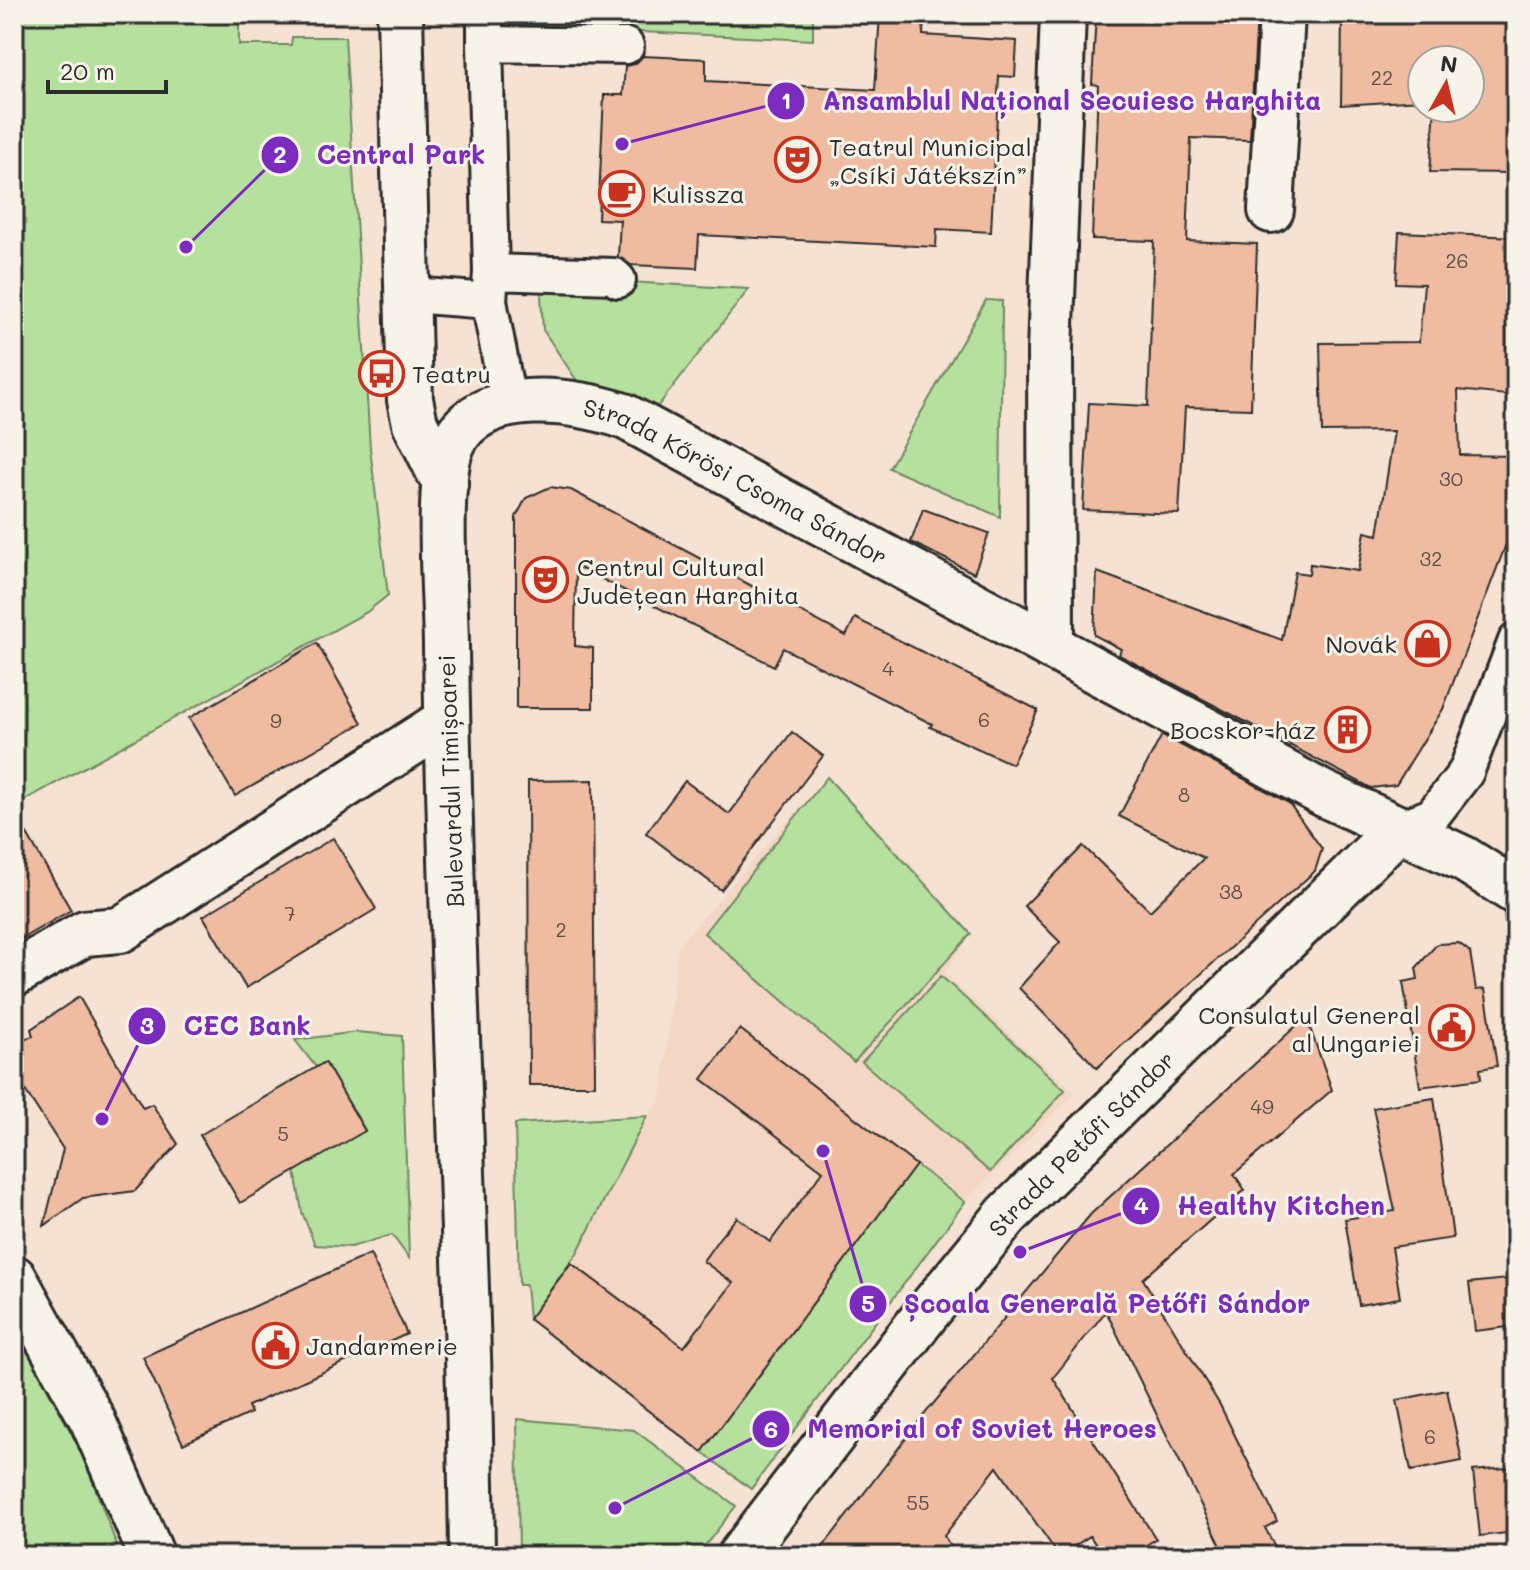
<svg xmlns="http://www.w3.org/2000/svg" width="1530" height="1570" font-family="Mali,sans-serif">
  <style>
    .built { fill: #f3d7c4 }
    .green { fill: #b6e09d; stroke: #708664; stroke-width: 2 }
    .building { fill: #efbca1; stroke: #2b2b2b; stroke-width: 2 }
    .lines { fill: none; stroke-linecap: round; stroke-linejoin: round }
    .pedestrian-casing { stroke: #2b2b2b; stroke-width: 40 }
    .minor-casing { stroke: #2b2b2b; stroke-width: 50 }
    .tertiary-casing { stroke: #2b2b2b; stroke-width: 50 }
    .pedestrian { stroke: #f7f3e8; stroke-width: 34 }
    .minor { stroke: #f7f3e8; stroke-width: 44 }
    .tertiary { stroke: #f7f3e8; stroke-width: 44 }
    .labels { text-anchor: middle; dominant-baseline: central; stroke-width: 6; stroke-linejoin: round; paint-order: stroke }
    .number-label { font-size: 20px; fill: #5c4f48 }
    .poi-label { font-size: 24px; fill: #2b2b2b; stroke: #f7f3e8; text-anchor: start }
    .street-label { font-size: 24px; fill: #2b2b2b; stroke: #f7f3e8 }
    .leader { fill: none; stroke: #7b2cbf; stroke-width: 3 }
    .callout-dot { fill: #7b2cbf; stroke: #f7f3e8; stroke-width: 3 }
    .mark-label { font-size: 24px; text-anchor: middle; font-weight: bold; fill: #fff }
    .callout-label { font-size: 26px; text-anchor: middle; font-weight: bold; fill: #7b2cbf; stroke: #f7f3e8; stroke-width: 6; stroke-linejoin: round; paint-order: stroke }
  </style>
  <rect width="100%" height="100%" fill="#f5e2d3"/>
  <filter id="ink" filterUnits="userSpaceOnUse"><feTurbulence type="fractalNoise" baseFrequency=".0125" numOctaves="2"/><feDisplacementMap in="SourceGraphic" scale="16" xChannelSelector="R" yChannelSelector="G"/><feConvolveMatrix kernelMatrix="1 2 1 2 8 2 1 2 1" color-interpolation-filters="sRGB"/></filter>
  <g filter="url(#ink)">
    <polygon class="built" points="827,777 909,861 971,934 945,974 1075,1093 965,1202 751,1489 529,1319 577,1253 647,1116 661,1100 678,946"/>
    <g class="green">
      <polygon points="14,14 239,14 239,45 291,45 292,37 345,37 370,448 388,595 367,612 14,806"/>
      <polygon points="535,14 813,14 813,40 535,27"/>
      <polygon points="540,277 749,289 658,406 585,393 543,330"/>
      <polygon points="986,300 1002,301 1000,517 889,468"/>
      <polygon points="827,777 971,934 854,1062 704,933"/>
      <polygon points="1503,906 1516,913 1516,1019"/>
      <polygon points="941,976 1065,1090 990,1172 862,1062"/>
      <polygon points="357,1032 402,1036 409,1258 392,1235 351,1247 315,1245 302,1212 295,1171 365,1130 325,1063 316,1067 295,1040"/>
      <polygon points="647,1116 577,1253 529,1319 526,1285 519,1285 515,1124"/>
      <polygon points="916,1165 965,1202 751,1489 702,1452"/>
      <polygon points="14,1327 81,1451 117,1546 90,1556 14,1556"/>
      <polygon points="517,1419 634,1430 736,1506 697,1556 519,1556"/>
    </g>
    <g class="building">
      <polygon points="880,14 924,14 923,35 1017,41 1015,77 999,76 991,232 937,229 936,247 699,235 697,268 631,265 618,257 620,220 598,219 604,95 623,95 625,66 635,64 643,56 706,59 706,81 875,90"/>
      <polygon points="1096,14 1257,14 1250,140 1191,138 1187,241 1257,244 1251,409 1185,407 1179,514 1083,510 1089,403 1148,406 1154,241 1092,239 1098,85 1092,84"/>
      <polygon points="1342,14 1516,14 1516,173 1430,172 1435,108 1470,108 1470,60 1422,60 1422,100 1341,105"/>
      <polygon points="1399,232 1516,237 1516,396 1458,390 1460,455 1516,456 1516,518 1443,709 1396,785 1371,788 1119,655 1121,649 1094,635 1097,572 1282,640 1295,572 1309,574 1310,564 1358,571 1365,532 1378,535 1394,431 1322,432 1320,343 1419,342 1424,284 1396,283"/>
      <polygon points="550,487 571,490 846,636 855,618 1038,710 1012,764 930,727 932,724 783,648 774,666 576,566 575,646 593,648 593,708 516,708 516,517 526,498"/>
      <polygon points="923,509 989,533 974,573 911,542"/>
      <polygon points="317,643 362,723 235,796 189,718"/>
      <polygon points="792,732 823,756 721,890 646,833 685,781 729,814"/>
      <polygon points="1162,735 1289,803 1322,849 1315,871 1097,1068 1019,988 1060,942 1024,906 1083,846 1150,911 1204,858 1119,816"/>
      <polygon points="593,780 595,1085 529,1085 528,781"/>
      <polygon points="14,812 71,910 14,943"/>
      <polygon points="333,838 376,909 246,988 203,916"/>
      <polygon points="1459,943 1470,952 1476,990 1485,989 1497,1066 1480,1069 1481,1079 1420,1087 1403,982 1418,979 1416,968 1437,944"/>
      <polygon points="79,997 143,1108 152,1104 178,1144 135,1191 83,1198 44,1226 63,1149 14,1073 14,1042 33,1036 31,1029"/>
      <polygon points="1306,1017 1332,1090 1234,1174 1245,1190 1143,1279 1220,1405 1277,1521 1265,1528 1280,1556 1226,1556 1106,1311 1053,1378 1156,1539 1128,1556 1103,1556 1090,1536 1059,1556 997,1467 944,1536 957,1556 816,1556 923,1416 1091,1214"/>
      <polygon points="740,1029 916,1165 702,1452 529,1319 571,1263 684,1347 733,1283 703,1261 720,1237 737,1217 770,1242 823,1171 702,1079"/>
      <polygon points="325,1062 365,1131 240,1203 200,1135"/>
      <polygon points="1434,1098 1453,1238 1392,1247 1400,1298 1359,1305 1345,1219 1395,1211 1373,1108"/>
      <polygon points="370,1254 407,1334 248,1406 251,1413 183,1444 143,1357"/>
      <polygon points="1516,1278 1516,1326 1475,1331 1469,1283"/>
      <polygon points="1447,1390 1462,1461 1411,1471 1397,1400"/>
      <polygon points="1516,1467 1516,1532 1480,1536 1473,1471"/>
    </g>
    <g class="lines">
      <defs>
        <g id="pedestrian">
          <polyline points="485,14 485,44"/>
          <polyline points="491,272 485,44 626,46"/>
          <polyline points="424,296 489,301 506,390"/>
          <polyline points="489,301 491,272 614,276 618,280"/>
          <polyline points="1398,829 1432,816 1466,772 1516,641"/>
        </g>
        <g id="minor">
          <polyline points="1271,210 1282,14"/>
          <polyline points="1051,647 1050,351 1063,14"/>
          <polyline points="14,974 85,933 120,930 447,720"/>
        </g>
        <g id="tertiary">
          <polyline points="400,14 410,400 415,423 445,484"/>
          <polyline points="14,1278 92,1419 152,1556"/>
          <path id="s1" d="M472 1556C469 1253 450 950 446 647 446 601 434 474 455 439 486 386 575 400 624 416L1324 794 1464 859 1516 892"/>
          <path id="s2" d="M740 1556 926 1314 1007 1215 1398 829"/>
        </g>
      </defs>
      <use href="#pedestrian" class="pedestrian-casing"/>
      <use href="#minor" class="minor-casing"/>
      <use href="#tertiary" class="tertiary-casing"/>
      <use href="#pedestrian" class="pedestrian"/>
      <use href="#minor" class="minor"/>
      <use href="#tertiary" class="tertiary"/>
    </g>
  </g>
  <defs>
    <symbol id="theatre-ring" viewBox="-11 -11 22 22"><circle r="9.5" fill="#f7f3e8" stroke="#c8321e" stroke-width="1.5"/><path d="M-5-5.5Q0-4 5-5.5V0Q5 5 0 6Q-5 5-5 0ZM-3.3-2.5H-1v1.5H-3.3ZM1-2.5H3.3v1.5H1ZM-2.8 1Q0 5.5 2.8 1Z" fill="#c8321e"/></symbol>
    <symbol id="cafe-ring" viewBox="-11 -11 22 22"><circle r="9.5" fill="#f7f3e8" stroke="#c8321e" stroke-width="1.5"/><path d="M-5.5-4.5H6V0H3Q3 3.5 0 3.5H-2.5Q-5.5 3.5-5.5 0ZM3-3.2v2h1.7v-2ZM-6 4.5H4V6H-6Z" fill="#c8321e"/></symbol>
    <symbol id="bus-ring" viewBox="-11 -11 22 22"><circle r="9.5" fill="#f7f3e8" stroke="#c8321e" stroke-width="1.5"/><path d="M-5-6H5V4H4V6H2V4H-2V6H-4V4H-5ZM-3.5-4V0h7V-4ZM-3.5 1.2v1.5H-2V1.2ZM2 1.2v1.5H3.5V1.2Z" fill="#c8321e"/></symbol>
    <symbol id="shop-ring" viewBox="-11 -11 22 22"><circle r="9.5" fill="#f7f3e8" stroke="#c8321e" stroke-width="1.5"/><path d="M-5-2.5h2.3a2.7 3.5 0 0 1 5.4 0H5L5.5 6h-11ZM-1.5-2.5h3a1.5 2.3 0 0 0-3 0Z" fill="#c8321e"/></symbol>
    <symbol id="building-ring" viewBox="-11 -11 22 22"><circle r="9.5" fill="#f7f3e8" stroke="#c8321e" stroke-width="1.5"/><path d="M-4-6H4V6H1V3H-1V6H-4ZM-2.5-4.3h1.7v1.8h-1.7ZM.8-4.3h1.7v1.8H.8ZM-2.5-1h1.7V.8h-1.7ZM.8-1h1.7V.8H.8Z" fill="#c8321e"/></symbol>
    <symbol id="civic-ring" viewBox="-11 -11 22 22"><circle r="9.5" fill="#f7f3e8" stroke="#c8321e" stroke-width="1.5"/><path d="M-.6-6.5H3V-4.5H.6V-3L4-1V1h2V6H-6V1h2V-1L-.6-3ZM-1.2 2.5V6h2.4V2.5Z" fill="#c8321e"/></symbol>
  </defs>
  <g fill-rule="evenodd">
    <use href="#theatre-ring" x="772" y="134" width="51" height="51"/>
    <use href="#cafe-ring" x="596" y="168" width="51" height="51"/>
    <use href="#bus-ring" x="356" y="348" width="51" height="51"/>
    <use href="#theatre-ring" x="520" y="554" width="51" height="51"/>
    <use href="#shop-ring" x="1402" y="618" width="51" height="51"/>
    <use href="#building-ring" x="1322" y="704" width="51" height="51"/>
    <use href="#civic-ring" x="1426" y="1002" width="51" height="51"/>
    <use href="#civic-ring" x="250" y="1320" width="51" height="51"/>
  </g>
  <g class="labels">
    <g class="number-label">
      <text x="1382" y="77">22</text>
      <text x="1457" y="260">26</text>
      <text x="1451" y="478">30</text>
      <text x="1431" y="558">32</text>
      <text x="888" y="668">4</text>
      <text x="984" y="719">6</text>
      <text x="276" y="720">9</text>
      <text x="1184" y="794">8</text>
      <text x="1231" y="891">38</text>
      <text x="290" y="913">7</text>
      <text x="561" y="929">2</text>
      <text x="1262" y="1106">49</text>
      <text x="283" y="1133">5</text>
      <text x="1430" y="1436">6</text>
      <text x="918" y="1502">55</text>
    </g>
    <g class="poi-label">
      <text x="829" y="146">Teatrul Municipal<tspan x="829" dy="28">„Csíki Játékszín”</tspan></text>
      <text x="652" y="193">Kulissza</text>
      <text x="412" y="373">Teatru</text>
      <text x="577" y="566">Centrul Cultural<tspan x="577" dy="28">Județean Harghita</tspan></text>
      <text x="1397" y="643" text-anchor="end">Novák</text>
      <text x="1316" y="729" text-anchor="end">Bocskor-ház</text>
      <text x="1420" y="1014" text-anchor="end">Consulatul General<tspan x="1420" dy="28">al Ungariei</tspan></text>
      <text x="306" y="1345">Jandarmerie</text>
    </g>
    <g class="street-label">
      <text stroke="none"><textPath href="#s1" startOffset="1430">Strada Kőrösi Csoma Sándor</textPath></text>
      <text transform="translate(450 781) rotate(-92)">Bulevardul Timișoarei</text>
      <text stroke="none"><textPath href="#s2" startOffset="536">Strada Petőfi Sándor</textPath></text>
    </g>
  </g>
  <path class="leader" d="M622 144L786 101M186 247L280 155M102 1119L147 1026M1020 1252L1141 1206M823 1151L868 1304M615 1508L771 1429"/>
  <g class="callout-dot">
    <circle cx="622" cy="144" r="8"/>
    <circle cx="186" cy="247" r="8"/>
    <circle cx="102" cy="1119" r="8"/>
    <circle cx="1020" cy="1252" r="8"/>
    <circle cx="823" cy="1151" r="8"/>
    <circle cx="615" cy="1508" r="8"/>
    <circle cx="786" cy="101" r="20"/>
    <circle cx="280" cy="155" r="20"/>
    <circle cx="147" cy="1026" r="20"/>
    <circle cx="1141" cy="1206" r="20"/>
    <circle cx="868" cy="1304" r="20"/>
    <circle cx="771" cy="1429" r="20"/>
  </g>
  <g class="mark-label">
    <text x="786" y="109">1</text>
    <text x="280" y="163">2</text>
    <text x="147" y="1034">3</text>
    <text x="1141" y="1214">4</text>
    <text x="868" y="1312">5</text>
    <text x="771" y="1438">6</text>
  </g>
  <g class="callout-label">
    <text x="1072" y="110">Ansamblul Național Secuiesc Harghita</text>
    <text x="401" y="164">Central Park</text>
    <text x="247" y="1035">CEC Bank</text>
    <text x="1281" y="1215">Healthy Kitchen</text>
    <text x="1107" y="1313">Școala Generală Petőfi Sándor</text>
    <text x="982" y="1438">Memorial of Soviet Heroes</text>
  </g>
  <rect width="1530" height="1570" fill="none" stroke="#f7f3e8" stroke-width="48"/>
  <rect x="24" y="24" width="1482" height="1522" fill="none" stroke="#2b2b2b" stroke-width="3" filter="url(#ink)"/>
  <g transform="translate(1446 84) rotate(8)"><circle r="38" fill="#f7f3e8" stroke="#a5a39c" stroke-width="2"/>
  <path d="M0-6L14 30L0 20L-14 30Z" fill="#c8321e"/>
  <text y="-12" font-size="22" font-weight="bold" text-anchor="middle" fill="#2b2b2b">N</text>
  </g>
  <path d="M48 80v12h118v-12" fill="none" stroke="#2b2b2b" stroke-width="4"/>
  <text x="60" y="80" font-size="24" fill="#2b2b2b" stroke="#f7f3e8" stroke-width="6" paint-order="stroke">20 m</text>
</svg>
